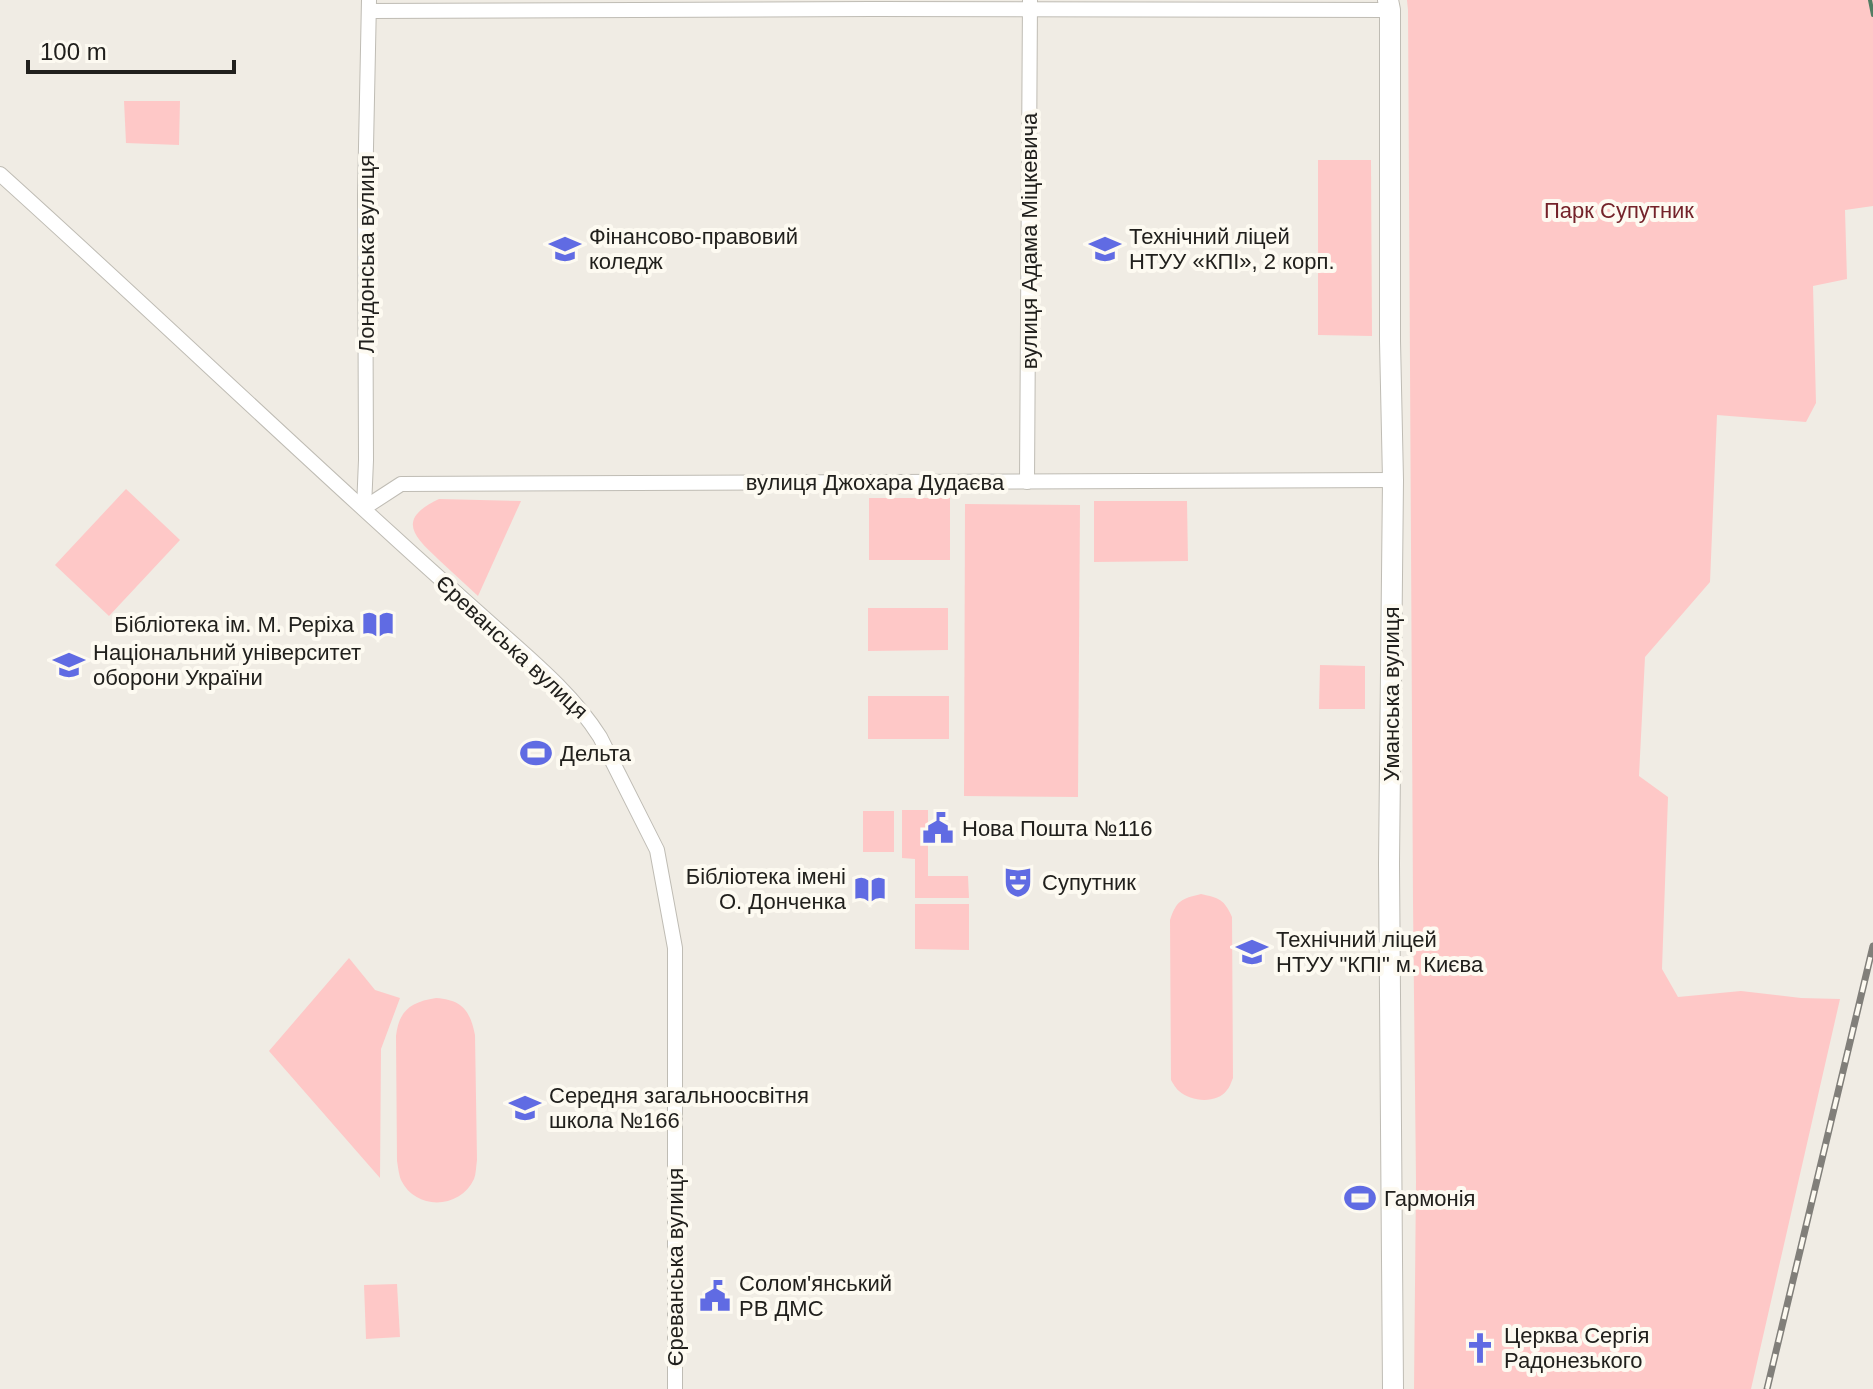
<svg xmlns="http://www.w3.org/2000/svg" width="1873" height="1389" font-family="Arial,sans-serif">
  <style>
    .green { fill: #fec8c7 }
    .lines { fill: none; stroke-linecap: round; stroke-linejoin: round }
    .stream { stroke: #517c63; stroke-width: 4 }
    .street-casing { stroke: #bfbcb4; stroke-width: 16 }
    .secondary-casing { stroke: #bfbcb4; stroke-width: 22 }
    .street { stroke: #fff; stroke-width: 14 }
    .secondary { stroke: #fff; stroke-width: 20 }
    .rail-casing { stroke: #817f7a; stroke-width: 7 }
    .rail { stroke: #fdfaf1; stroke-width: 4; stroke-dasharray: 12; stroke-linecap: butt }
    .labels { text-anchor: middle; dominant-baseline: central; stroke-width: 8; stroke-linejoin: round; paint-order: stroke }
    .park-label { font-size: 22px; fill: #74232a; stroke: #fdfaf1 }
    .poi-label { font-size: 22px; fill: #21201d; stroke: #fdfaf1; text-anchor: start }
    .street-label { font-size: 22px; fill: #21201d; stroke: #fdfaf1 }
  </style>
  <rect width="100%" height="100%" fill="#f0ece4"/>
  <g class="green">
    <polygon points="1407,0 1873,0 1873,206 1845,210 1847,279 1813,286 1816,403 1806,422 1717,415 1710,582 1645,657 1639,776 1668,797 1662,969 1678,997 1741,991 1801,998 1840,999 1751,1389 1414,1389 1416,1181 1413,902 1408,10"/>
    <polygon points="124,101 180,101 179,145 126,143"/>
    <polygon points="1318,160 1371,160 1372,336 1318,335"/>
    <polygon points="126,489 180,540 109,616 55,565"/>
    <rect x="869" y="498" width="81" height="62"/>
    <path d="M439 499 521 501 478 596C465 584 452 572 439 560 412 535 397 519 439 499Z"/>
    <polygon points="1094,501 1187,501 1188,561 1094,562"/>
    <polygon points="965,504 1080,505 1078,797 964,796"/>
    <polygon points="868,608 948,608 948,650 868,651"/>
    <polygon points="1320,665 1365,666 1365,709 1319,709"/>
    <rect x="868" y="696" width="81" height="43"/>
    <polygon points="902,810 928,810 928,876 968,876 969,898 915,898 915,859 902,858"/>
    <rect x="863" y="811" width="31" height="41"/>
    <path d="M1201 894C1219 898 1224 899 1232 917L1233 1078C1231 1082 1230 1087 1227 1090 1217 1104 1191 1102 1179 1091 1177 1090 1172 1082 1171 1080L1170 920C1177 900 1181 899 1201 894Z"/>
    <polygon points="915,904 969,904 969,950 915,949"/>
    <polygon points="349,958 375,990 400,998 381,1049 380,1178 269,1051"/>
    <path d="M436 998C462 1000 470 1010 475 1035L477 1160C476 1167 476 1174 474 1179 460 1209 416 1211 401 1180 399 1175 398 1167 397 1161L396 1036C399 1010 411 1002 436 998Z"/>
    <polygon points="397,1284 400,1337 366,1339 364,1285"/>
  </g>
  <g class="lines">
    <polyline class="stream" points="1870,0 1873,15"/>
    <defs>
      <g id="street">
        <polyline points="369,11 872,9 1390,10"/>
        <path d="M0 174C132 293 261 416 392 535 428 568 464 600 500 632 536 664 574 696 600 737L657 850 675 948V1389"/>
        <polyline points="1027,482 1030,0"/>
        <polyline points="364,508 401,484 1393,480"/>
        <polyline points="364,508 366,460 365,196 369,0"/>
      </g>
      <polyline id="secondary" points="1388,0 1390,10 1390,341 1393,480 1389,864 1393,1389"/>
    </defs>
    <use href="#street" class="street-casing"/>
    <use href="#secondary" class="secondary-casing"/>
    <use href="#street" class="street"/>
    <use href="#secondary" class="secondary"/>
    <defs>
      <polyline id="rail" points="1767,1389 1873,946"/>
    </defs>
    <use href="#rail" class="rail-casing"/>
    <use href="#rail" class="rail"/>
  </g>
  <defs>
    <symbol id="university-bare" viewBox="-9 -9 18 18"><path d="M0-5L7-2L0 1L-7-2ZM-4 1L0 2.5L4 1V4Q0 6-4 4Z" fill="#606be3" stroke="#fdfaf1" stroke-width="2.5" paint-order="stroke"/></symbol>
    <symbol id="library-bare" viewBox="-9 -9 18 18"><path d="M-6-4Q-3-5.5-.7-3.5V5Q-3 3-6 4ZM6-4Q3-5.5 .7-3.5V5Q3 3 6 4Z" fill="#606be3" stroke="#fdfaf1" stroke-width="2.5" paint-order="stroke"/></symbol>
    <symbol id="stadium-bare" viewBox="-9 -9 18 18"><path d="M0-5a6.5 5 0 1 0 0 10a6.5 5 0 1 0 0-10ZM-3.5-1.8h7v3.6h-7Z" fill="#606be3" stroke="#fdfaf1" stroke-width="2.5" paint-order="stroke"/></symbol>
    <symbol id="civic-bare" viewBox="-9 -9 18 18"><path d="M-.6-6.5H3V-4.5H.6V-3L4-1V1h2V6H-6V1h2V-1L-.6-3ZM-1.2 2.5V6h2.4V2.5Z" fill="#606be3" stroke="#fdfaf1" stroke-width="2.5" paint-order="stroke"/></symbol>
    <symbol id="theatre-bare" viewBox="-9 -9 18 18"><path d="M-5-5.5Q0-4 5-5.5V0Q5 5 0 6Q-5 5-5 0ZM-3.3-2.5H-1v1.5H-3.3ZM1-2.5H3.3v1.5H1ZM-2.8 1Q0 5.5 2.8 1Z" fill="#606be3" stroke="#fdfaf1" stroke-width="2.5" paint-order="stroke"/></symbol>
    <symbol id="school-bare" viewBox="-9 -9 18 18"><path d="M0-5L7-2L0 1L-7-2ZM-4 1L0 2.5L4 1V4Q0 6-4 4Z" fill="#606be3" stroke="#fdfaf1" stroke-width="2.5" paint-order="stroke"/></symbol>
    <symbol id="church-bare" viewBox="-9 -9 18 18"><path d="M-1.2-6h2.4v3.5h3.3v2.4h-3.3V6h-2.4V-.1h-3.3v-2.4h3.3Z" fill="#606be3" stroke="#fdfaf1" stroke-width="2.5" paint-order="stroke"/></symbol>
  </defs>
  <g fill-rule="evenodd">
    <use href="#university-bare" x="543" y="227" width="44" height="44"/>
    <use href="#university-bare" x="1083" y="227" width="44" height="44"/>
    <use href="#library-bare" x="356" y="602" width="44" height="44"/>
    <use href="#university-bare" x="47" y="643" width="44" height="44"/>
    <use href="#stadium-bare" x="514" y="731" width="44" height="44"/>
    <use href="#civic-bare" x="916" y="806" width="44" height="44"/>
    <use href="#theatre-bare" x="996" y="860" width="44" height="44"/>
    <use href="#library-bare" x="848" y="867" width="44" height="44"/>
    <use href="#school-bare" x="1230" y="930" width="44" height="44"/>
    <use href="#school-bare" x="503" y="1086" width="44" height="44"/>
    <use href="#stadium-bare" x="1338" y="1176" width="44" height="44"/>
    <use href="#civic-bare" x="693" y="1274" width="44" height="44"/>
    <use href="#church-bare" x="1458" y="1326" width="44" height="44"/>
  </g>
  <g class="labels">
    <g class="park-label">
      <text x="1619" y="210">Парк Супутник</text>
    </g>
    <g class="poi-label">
      <text x="589" y="236">Фінансово-правовий<tspan x="589" dy="25">коледж</tspan></text>
      <text x="1129" y="236">Технічний ліцей<tspan x="1129" dy="25">НТУУ «КПІ», 2 корп.</tspan></text>
      <text x="354" y="624" text-anchor="end">Бібліотека ім. М. Реріха</text>
      <text x="93" y="652">Національний університет<tspan x="93" dy="25">оборони України</tspan></text>
      <text x="560" y="753">Дельта</text>
      <text x="962" y="828">Нова Пошта №116</text>
      <text x="846" y="876" text-anchor="end">Бібліотека імені<tspan x="846" dy="25">О. Донченка</tspan></text>
      <text x="1042" y="882">Супутник</text>
      <text x="1276" y="939">Технічний ліцей<tspan x="1276" dy="25">НТУУ "КПІ" м. Києва</tspan></text>
      <text x="549" y="1095">Середня загальноосвітня<tspan x="549" dy="25">школа №166</tspan></text>
      <text x="1384" y="1198">Гармонія</text>
      <text x="739" y="1283">Солом'янський<tspan x="739" dy="25">РВ ДМС</tspan></text>
      <text x="1504" y="1335">Церква Сергія<tspan x="1504" dy="25">Радонезького</tspan></text>
    </g>
    <g class="street-label">
      <text transform="translate(1029 241) rotate(-90)">вулиця Адама Міцкевича</text>
      <text transform="translate(366 254) rotate(-90)">Лондонська вулиця</text>
      <text x="875" y="482">вулиця Джохара Дудаєва</text>
      <text transform="translate(512 647) rotate(43)">Єреванська вулиця</text>
      <text transform="translate(1391 694) rotate(-90)">Уманська вулиця</text>
      <text transform="translate(675 1267) rotate(-90)">Єреванська вулиця</text>
    </g>
  </g>
  <path d="M28 60v12h206v-12" fill="none" stroke="#21201d" stroke-width="4"/>
  <text x="40" y="60" font-size="24" fill="#21201d" stroke="#fdfaf1" stroke-width="6" paint-order="stroke">100 m</text>
</svg>
